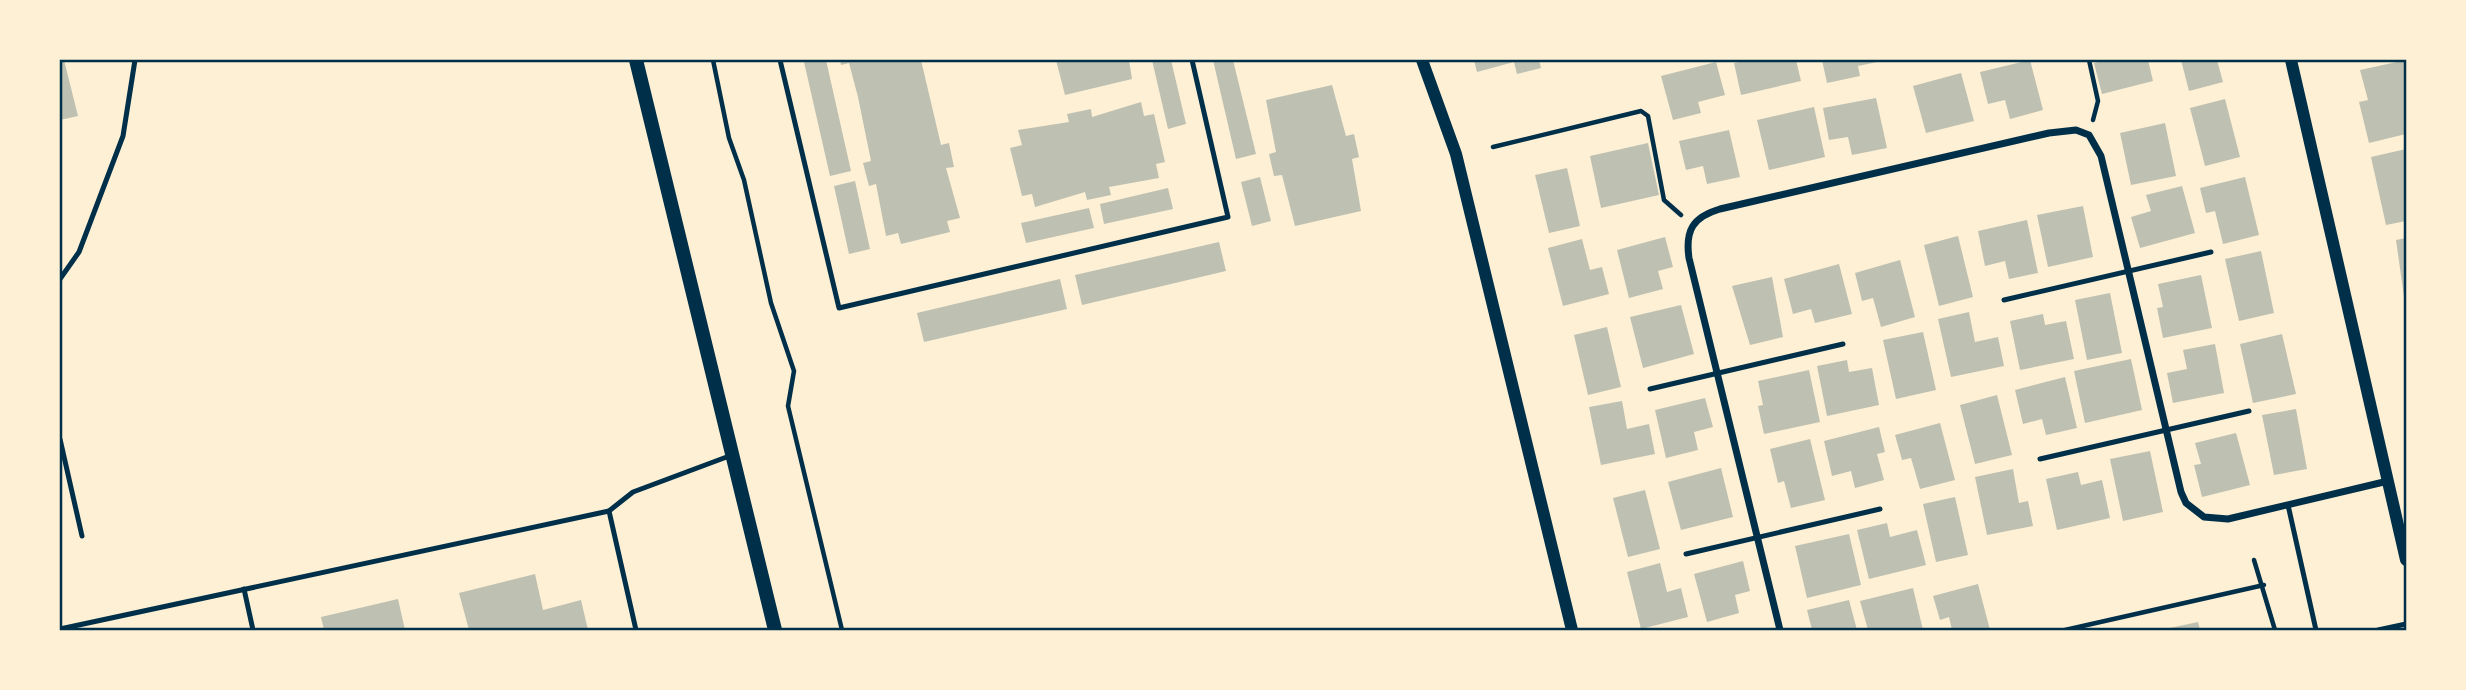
<svg xmlns="http://www.w3.org/2000/svg" width="2466" height="690" font-family="'Source Serif 4',serif">
  <style>
    .building { fill: #bec0b2 }
    .lines { fill: none; stroke-linecap: round; stroke-linejoin: round }
    .path { stroke: #003049; stroke-width: 4.5 }
    .service { stroke: #003049; stroke-width: 5 }
    .minor { stroke: #003049; stroke-width: 7 }
    .tertiary { stroke: #003049; stroke-width: 12 }
    .secondary { stroke: #003049; stroke-width: 14 }
    .neatline { fill: none; stroke: #003049; stroke-width: 2.5 }
  </style>
  <rect width="100%" height="100%" fill="#fdf0d5"/>
  <g class="building">
    <polygon points="60,60 64,60 78,116 60,120"/>
    <polygon points="826,60 851,171 830,176 804,62"/>
    <polygon points="840,60 921,60 941,145 949,143 954,167 946,168 960,218 947,221 950,232 901,244 898,233 886,236 876,184 869,186 863,163 871,161 858,97 849,63 841,65"/>
    <polygon points="1056,60 1129,60 1132,79 1065,95"/>
    <polygon points="1152,60 1171,60 1186,124 1168,129"/>
    <polygon points="1213,60 1233,60 1256,154 1236,159"/>
    <polygon points="1474,60 1539,60 1541,68 1517,74 1514,62 1477,72"/>
    <polygon points="1748,60 1796,60 1801,81 1741,95 1734,63"/>
    <polygon points="1822,60 1882,60 1882,61 1858,66 1860,76 1827,83"/>
    <polygon points="2030,60 2043,110 2010,119 2005,100 1988,104 1980,72"/>
    <polygon points="2106,60 2148,60 2153,81 2102,94 2094,63"/>
    <polygon points="2181,60 2217,60 2223,82 2189,91"/>
    <polygon points="2406,60 2406,134 2369,143 2359,102 2368,100 2360,70"/>
    <polygon points="1716,62 1725,95 1698,102 1701,113 1673,120 1661,76"/>
    <polygon points="1961,73 1974,121 1926,133 1913,86"/>
    <polygon points="1332,85 1346,136 1354,134 1359,157 1352,159 1361,211 1295,226 1282,175 1274,176 1269,154 1276,152 1266,100"/>
    <polygon points="1876,98 1887,148 1852,155 1848,137 1829,140 1823,108"/>
    <polygon points="2225,99 2240,157 2205,166 2190,108"/>
    <polygon points="1141,102 1144,116 1154,114 1165,162 1156,164 1159,178 1109,187 1111,195 1087,200 1085,192 1035,207 1032,194 1022,196 1010,148 1022,145 1018,130 1069,122 1067,114 1091,109 1092,117"/>
    <polygon points="1814,107 1825,157 1769,170 1757,120"/>
    <polygon points="2165,123 2176,176 2131,185 2120,133"/>
    <polygon points="1729,130 1740,177 1707,184 1703,166 1686,170 1679,141"/>
    <polygon points="1648,143 1659,195 1601,208 1590,156"/>
    <polygon points="2406,149 2406,221 2386,225 2371,157"/>
    <polygon points="1567,168 1580,226 1549,233 1535,175"/>
    <polygon points="1260,177 1271,221 1252,226 1241,182"/>
    <polygon points="2245,177 2259,235 2223,244 2215,211 2206,213 2200,188"/>
    <polygon points="855,181 870,249 849,254 834,186"/>
    <polygon points="2182,186 2195,233 2140,248 2131,217 2151,211 2146,195"/>
    <polygon points="1168,188 1173,209 1104,224 1100,204"/>
    <polygon points="2083,206 2093,257 2048,267 2037,215"/>
    <polygon points="1089,208 1094,228 1026,243 1021,223"/>
    <polygon points="2027,220 2038,273 2009,279 2005,261 1985,266 1978,231"/>
    <polygon points="1958,236 1973,297 1939,306 1924,245"/>
    <polygon points="1665,237 1673,267 1658,271 1663,289 1629,298 1617,250"/>
    <polygon points="2406,238 2406,304 2405,304 2396,240"/>
    <polygon points="1582,239 1590,270 1602,267 1609,294 1563,306 1548,248"/>
    <polygon points="1219,242 1226,271 1082,305 1075,275"/>
    <polygon points="2261,251 2274,313 2239,321 2225,259"/>
    <polygon points="1900,260 1915,317 1881,327 1873,298 1862,301 1855,273"/>
    <polygon points="1839,264 1852,314 1815,323 1811,309 1793,314 1784,279"/>
    <polygon points="2201,275 2212,328 2163,338 2157,308 2163,307 2158,284"/>
    <polygon points="1772,277 1783,337 1750,345 1732,286"/>
    <polygon points="1060,279 1067,309 924,342 917,313"/>
    <polygon points="2110,293 2122,353 2087,360 2075,300"/>
    <polygon points="1681,305 1694,354 1643,368 1630,317"/>
    <polygon points="1969,312 1975,342 1998,337 2004,366 1951,377 1938,319"/>
    <polygon points="2043,314 2045,325 2066,321 2074,359 2020,370 2010,321"/>
    <polygon points="1607,327 1621,387 1588,395 1574,335"/>
    <polygon points="1923,332 1936,390 1896,399 1883,340"/>
    <polygon points="2282,334 2296,394 2253,403 2240,344"/>
    <polygon points="2215,344 2224,393 2173,403 2167,373 2187,369 2183,350"/>
    <polygon points="2131,359 2142,410 2085,423 2074,371"/>
    <polygon points="1847,360 1849,372 1872,368 1879,405 1827,416 1817,366"/>
    <polygon points="1809,370 1820,422 1764,434 1758,406 1763,405 1758,381"/>
    <polygon points="2065,377 2077,428 2046,435 2042,419 2023,424 2015,390"/>
    <polygon points="1997,395 2012,455 1975,464 1960,405"/>
    <polygon points="1705,398 1713,427 1694,432 1698,450 1666,458 1655,410"/>
    <polygon points="1622,401 1627,429 1649,424 1655,454 1601,465 1589,407"/>
    <polygon points="2296,409 2307,469 2274,475 2262,415"/>
    <polygon points="1940,423 1955,480 1920,489 1911,458 1902,460 1895,435"/>
    <polygon points="1879,427 1885,452 1877,454 1884,480 1855,488 1851,471 1832,476 1824,441"/>
    <polygon points="2236,433 2250,485 2202,497 2194,465 2201,464 2195,443"/>
    <polygon points="1810,439 1825,500 1791,508 1784,481 1778,483 1770,449"/>
    <polygon points="2150,451 2163,512 2123,521 2110,459"/>
    <polygon points="1721,468 1733,517 1681,530 1668,482"/>
    <polygon points="2013,469 2019,503 2028,501 2033,526 1987,535 1975,477"/>
    <polygon points="2078,472 2081,485 2102,480 2110,518 2057,530 2046,479"/>
    <polygon points="1645,490 1660,549 1628,557 1613,498"/>
    <polygon points="1955,497 1968,555 1936,562 1923,504"/>
    <polygon points="1887,523 1890,537 1917,530 1926,565 1869,579 1857,530"/>
    <polygon points="1849,534 1861,585 1807,598 1795,546"/>
    <polygon points="1743,561 1750,591 1735,595 1739,613 1707,622 1694,574"/>
    <polygon points="1660,563 1667,592 1681,588 1688,617 1641,629 1627,572"/>
    <polygon points="535,574 543,610 581,600 588,630 469,630 459,593"/>
    <polygon points="1978,584 1990,630 1952,630 1949,617 1940,620 1933,596"/>
    <polygon points="1913,588 1923,630 1868,630 1860,601"/>
    <polygon points="398,599 405,630 324,630 321,617"/>
    <polygon points="1849,600 1857,630 1812,630 1807,610"/>
    <polygon points="2198,622 2200,630 2165,630 2165,629"/>
  </g>
  <g class="lines">
    <g class="path">
      <polyline points="713,60 729,138 744,180 771,303 794,371 788,406 842,630"/>
      <polyline points="2089,60 2098,101 2093,120"/>
      <polyline points="1493,147 1641,111 1648,116 1664,200 1681,215"/>
      <polyline points="2254,560 2275,630"/>
      <polyline points="2065,630 2264,585"/>
    </g>
    <g class="service">
      <polyline points="780,60 839,308 1228,217 1192,60"/>
      <polyline points="60,279 79,252 123,136 135,60"/>
      <polyline points="2004,300 2211,252"/>
      <polyline points="1650,389 1843,344"/>
      <polyline points="60,439 82,536"/>
      <polyline points="2040,459 2249,411"/>
      <polyline points="2288,505 2316,630"/>
      <polyline points="1686,554 1880,509"/>
      <polyline points="244,589 253,630"/>
      <polyline points="60,629 609,511"/>
      <polyline points="636,630 609,511 633,492 732,455"/>
      <polyline points="2378,630 2406,624"/>
    </g>
    <path class="minor" d="M1780 630 1689 258C1685 230 1693 217 1720 209L2049 133 2076 130 2089 135 2101 156 2181 492 2186 503 2204 517 2228 519 2388 481"/>
    <g class="tertiary">
      <polyline points="1422,60 1456,154 1572,630"/>
      <polyline points="2291,60 2406,560"/>
    </g>
    <polyline class="secondary" points="636,60 775,630"/>
  </g>
  <rect width="2466" height="690" fill="none" stroke="#fdf0d5" stroke-width="122"/>
  <rect x="61" y="61" width="2344" height="568" class="neatline"/>
</svg>
